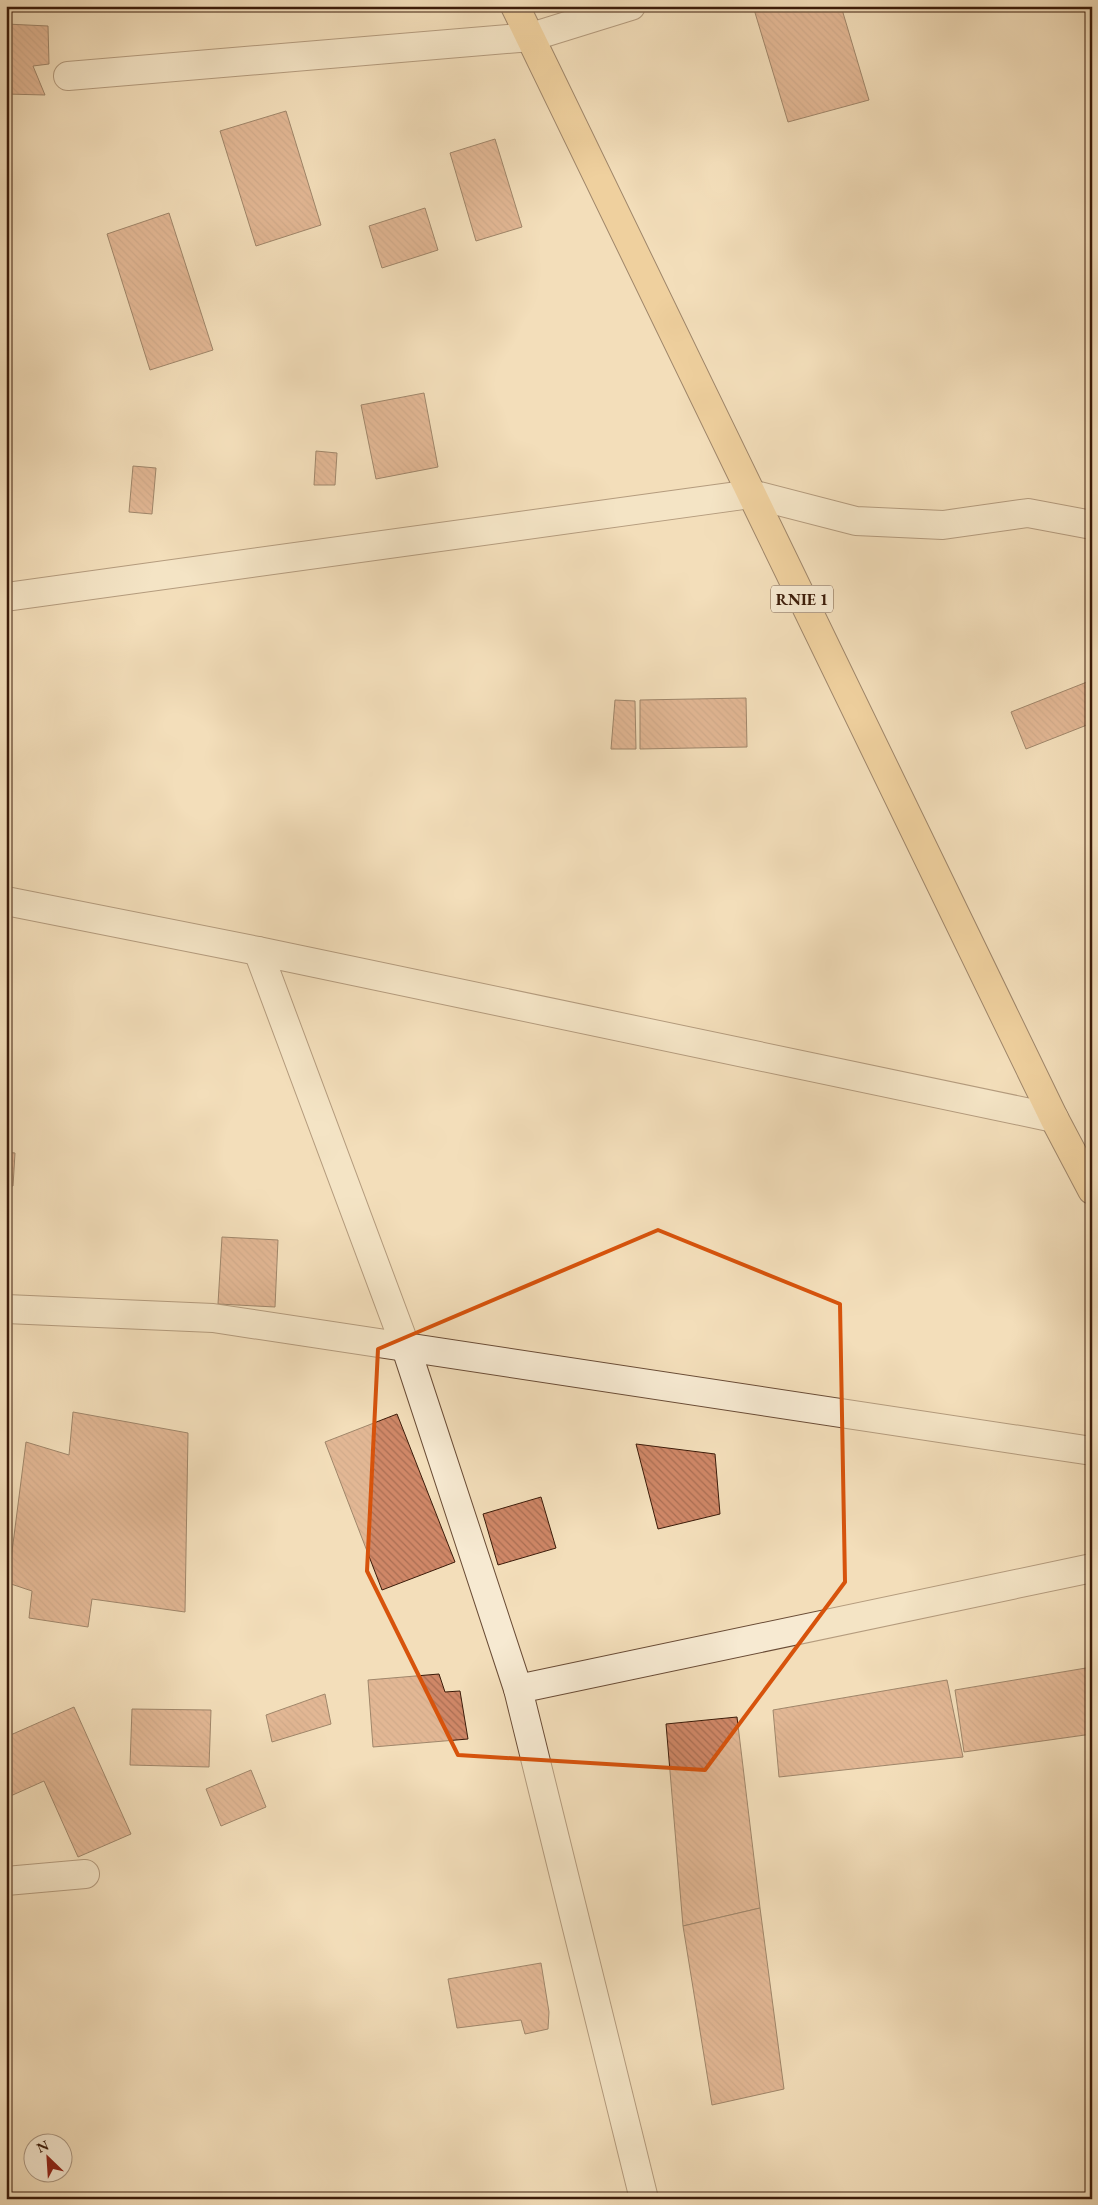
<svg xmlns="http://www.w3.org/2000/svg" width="1098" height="2205" font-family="'EB Garamond',serif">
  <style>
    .building { fill: url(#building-back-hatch); stroke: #3c1c0a }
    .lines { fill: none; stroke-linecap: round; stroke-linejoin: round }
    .minor-casing { stroke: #6a4c36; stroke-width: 30 }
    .trunk-casing { stroke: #3c1c0a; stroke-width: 30 }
    .minor { stroke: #f7ead2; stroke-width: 28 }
    .trunk { stroke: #eabf7d; stroke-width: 28 }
    .marked { fill: none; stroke: #d7530c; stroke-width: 4; stroke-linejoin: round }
    .labels { text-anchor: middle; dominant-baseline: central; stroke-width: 4.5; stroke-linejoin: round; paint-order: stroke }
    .shield { fill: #f7ead2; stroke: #745a46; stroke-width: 1 }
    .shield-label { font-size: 16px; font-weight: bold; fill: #3c1c0a }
  </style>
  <defs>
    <pattern id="building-back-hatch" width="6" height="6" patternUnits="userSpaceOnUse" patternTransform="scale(1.25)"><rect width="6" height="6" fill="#cf8767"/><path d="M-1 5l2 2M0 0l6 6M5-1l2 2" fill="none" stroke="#a96e53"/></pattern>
  </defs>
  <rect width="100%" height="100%" fill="#f3deba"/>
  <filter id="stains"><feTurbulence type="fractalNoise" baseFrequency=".004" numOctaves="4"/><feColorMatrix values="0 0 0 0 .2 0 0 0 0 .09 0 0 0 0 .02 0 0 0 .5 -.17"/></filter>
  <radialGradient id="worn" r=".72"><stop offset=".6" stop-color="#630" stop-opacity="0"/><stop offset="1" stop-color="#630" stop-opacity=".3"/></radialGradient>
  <g class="building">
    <polygon points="753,6 841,6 869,100 788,122"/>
    <polygon points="6,24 48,26 49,64 33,66 45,95 6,94"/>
    <polygon points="286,111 321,225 256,246 220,131"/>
    <polygon points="495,139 522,227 476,241 450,153"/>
    <polygon points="425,208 438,250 382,268 369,226"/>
    <polygon points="169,213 213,350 150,370 107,234"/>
    <polygon points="424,393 438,467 376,479 361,405"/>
    <polygon points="6,411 9,442 6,442"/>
    <polygon points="316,451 337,453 335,485 314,485"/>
    <polygon points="133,466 156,468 152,514 129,512"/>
    <polygon points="1092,680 1092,723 1026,749 1011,712"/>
    <polygon points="746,698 747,747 640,749 640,700"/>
    <polygon points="615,700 635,701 636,749 611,749"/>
    <polygon points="6,1073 9,1073 7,1138 6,1138"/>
    <polygon points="6,1152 15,1153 13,1186 6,1185"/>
    <polygon points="222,1237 278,1240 275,1307 218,1304"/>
    <polygon points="73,1412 188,1433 185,1612 92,1599 88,1627 29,1618 32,1591 8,1583 26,1442 69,1455"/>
    <polygon points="397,1414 455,1562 382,1590 325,1442"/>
    <polygon points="636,1444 715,1454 720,1514 658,1529"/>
    <polygon points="541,1497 556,1548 498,1565 483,1514"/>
    <polygon points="1092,1667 1092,1734 964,1752 955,1690"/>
    <polygon points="439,1674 445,1692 460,1691 468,1739 373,1747 368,1680"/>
    <polygon points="947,1680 963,1757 779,1777 773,1710"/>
    <polygon points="325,1694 331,1724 272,1742 266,1715"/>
    <polygon points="74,1707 131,1834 78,1857 44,1781 6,1798 6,1737"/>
    <polygon points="132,1709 211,1710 209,1767 130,1765"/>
    <polygon points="737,1717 760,1908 683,1926 666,1724"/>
    <polygon points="251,1770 266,1807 221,1826 206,1789"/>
    <polygon points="760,1908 784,2089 712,2105 683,1926"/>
    <polygon points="541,1963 549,2012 548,2029 525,2034 521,2020 457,2028 448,1979"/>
  </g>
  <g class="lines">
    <defs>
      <g id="minor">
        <polyline points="68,76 531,37 631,6"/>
        <polyline points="6,597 751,494 856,521 943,525 1028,513 1092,525"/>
        <polyline points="6,901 258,951 1054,1118"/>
        <polyline points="258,951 406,1348 518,1689 644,2199"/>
        <polyline points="6,1309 213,1318 1092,1451"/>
        <polyline points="518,1689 1092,1568"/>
        <polyline points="6,1881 85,1874"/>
      </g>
      <polyline id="trunk" points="515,6 1054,1118 1092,1190"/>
    </defs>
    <use href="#minor" class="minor-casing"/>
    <use href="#trunk" class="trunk-casing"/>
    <use href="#minor" class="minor"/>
    <use href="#trunk" class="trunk"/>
  </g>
  <path d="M0 0H1098V2205H0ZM658 1230 840 1304 845 1582 705 1770 458 1755 367 1571 378 1349Z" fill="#f3deba" fill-opacity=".55" fill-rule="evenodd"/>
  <path class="marked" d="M658 1230 840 1304 845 1582 705 1770 458 1755 367 1571 378 1349Z"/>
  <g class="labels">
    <rect class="shield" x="771" y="585.5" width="62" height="27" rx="4"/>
    <g class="shield-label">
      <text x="802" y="599">RNIE 1</text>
    </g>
  </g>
  <rect width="1098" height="2205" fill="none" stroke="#f3deba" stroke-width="25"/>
  <rect x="8" y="8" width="1083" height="2190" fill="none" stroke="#3c1c0a" stroke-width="2.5"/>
  <rect x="12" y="12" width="1073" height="2180" fill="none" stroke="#3c1c0a"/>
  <g transform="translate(48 2158) rotate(335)"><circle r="24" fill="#f7ead2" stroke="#ac9882"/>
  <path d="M0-4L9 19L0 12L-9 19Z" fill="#8f2418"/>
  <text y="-8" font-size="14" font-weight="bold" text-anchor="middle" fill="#3c1c0a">N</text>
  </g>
  <rect width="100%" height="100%" filter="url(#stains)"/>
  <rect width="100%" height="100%" fill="url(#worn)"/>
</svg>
